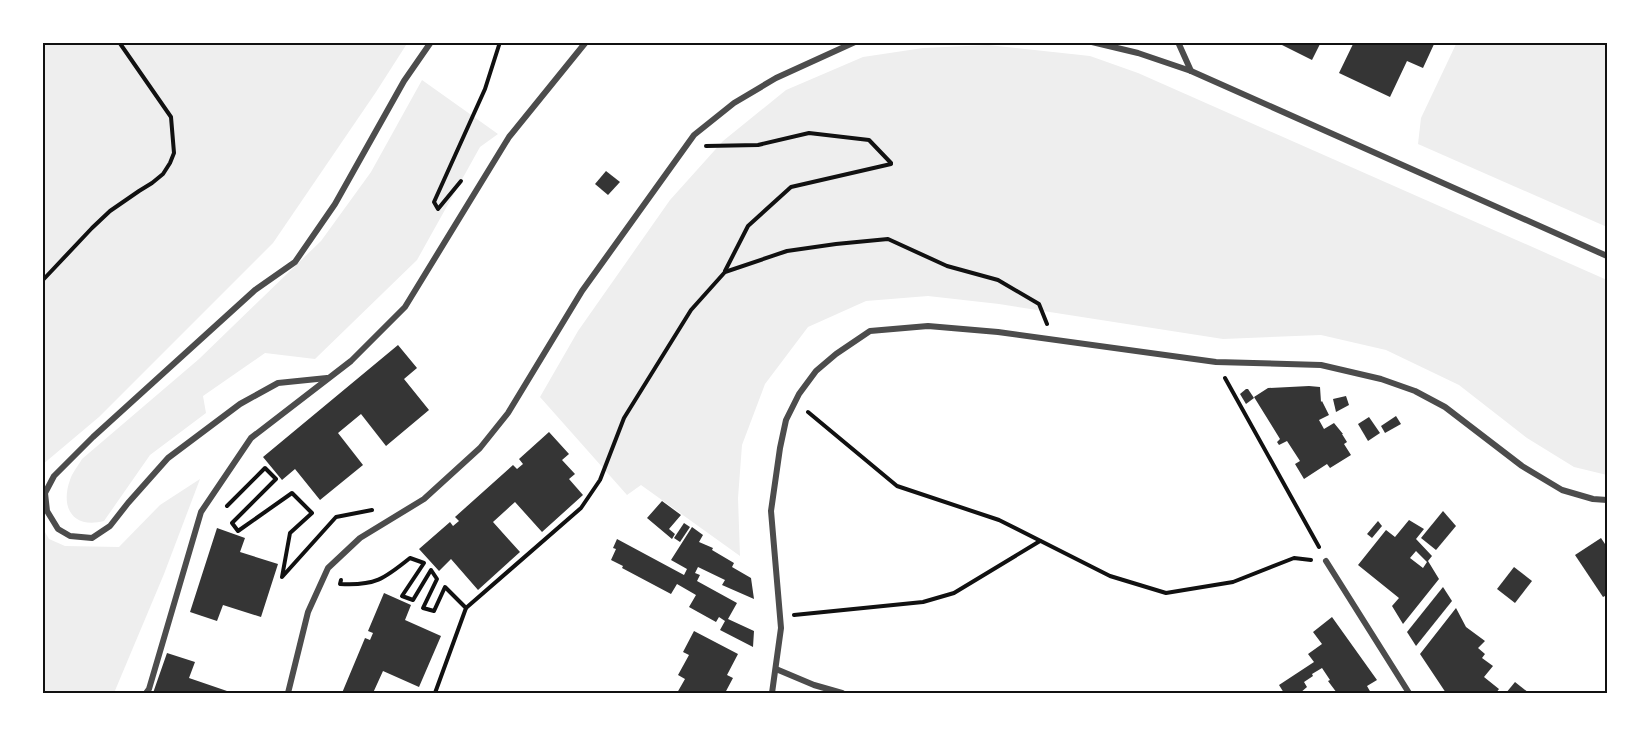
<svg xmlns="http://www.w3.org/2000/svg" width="1649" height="735" font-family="'Varela Round',sans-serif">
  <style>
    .green { fill: #eee }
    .building { fill: #353535; fill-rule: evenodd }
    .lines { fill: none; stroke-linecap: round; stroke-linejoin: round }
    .path { stroke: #111; stroke-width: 4 }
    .minor { stroke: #4c4c4c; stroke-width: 6 }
    .neatline { fill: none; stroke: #111; stroke-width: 2 }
  </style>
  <rect width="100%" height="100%" fill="#fff"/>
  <g class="green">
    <polygon points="42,42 408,42 376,92 273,243 99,417 42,465"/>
    <polygon points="1457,42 1607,42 1607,227 1418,144 1421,118"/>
    <polygon points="988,45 1090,56 1138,73 1607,280 1607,475 1574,467 1527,438 1459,385 1386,350 1321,335 1223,339 999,304 928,296 866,301 808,327 765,384 742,445 738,498 740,556 641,485 627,495 540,397 578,331 670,200 723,141 786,90 863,57 923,48"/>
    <path d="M422 80 498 134 480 147 417 260 315 359 265 353 203 396 206 413 150 455 104 521C73 529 60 508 70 480 72 473 78 466 82 459L199 359 321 241 371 172Z"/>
    <polygon points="200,479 164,574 114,693 42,693 42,527 49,539 65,546 119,547 160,505"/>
  </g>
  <g class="building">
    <polygon points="1276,42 1321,42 1312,60"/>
    <polygon points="1354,42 1435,42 1423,68 1407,61 1390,97 1339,73"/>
    <polygon points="606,171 620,182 608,195 595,184"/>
    <polygon points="398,345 417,368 404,379 429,410 386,446 361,414 338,433 363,465 320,500 295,469 282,480 263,457"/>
    <polygon points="1309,386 1320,387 1321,402 1322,401 1329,415 1319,420 1324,429 1334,423 1343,434 1342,434 1347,442 1344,444 1351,455 1330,468 1327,464 1304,479 1295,464 1300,461 1287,441 1279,445 1277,442 1280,439 1254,397 1268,388"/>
    <polygon points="1246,389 1248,389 1254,398 1246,404 1240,394"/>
    <polygon points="1346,396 1349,405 1336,412 1333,399"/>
    <polygon points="1396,416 1401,424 1385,433 1381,426"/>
    <polygon points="1369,417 1380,433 1368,441 1358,424"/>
    <polygon points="549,432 569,454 562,460 575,474 569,479 583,495 542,532 515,502 493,522 520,552 478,590 451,559 439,571 419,549 450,522 453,526 459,521 455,517 513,465 517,469 523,464 519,459"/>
    <polygon points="662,501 681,515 669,529 675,534 672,539 647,518"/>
    <polygon points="1443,511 1456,526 1436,550 1421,538"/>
    <path d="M1409 520 1424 529 1416 539 1432 556 1428 561 1439 579 1403 624 1392 606 1399 598 1358 565 1386 530 1395 537ZM1416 551 1427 562 1423 568 1410 558Z"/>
    <polygon points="1378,521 1382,526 1372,538 1367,534"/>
    <polygon points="684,523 690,527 680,542 674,538"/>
    <polygon points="692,527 703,535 699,542 713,548 712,550 734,563 732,567 751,578 754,599 722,585 725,580 698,567 695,573 700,575 697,581 737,603 728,619 754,631 753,647 720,630 725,621 719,617 716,622 689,607 696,595 677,584 671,594 622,568 623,566 611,560 616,549 613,548 617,539 684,575 687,569 671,560"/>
    <polygon points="217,528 245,538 240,552 278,564 261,617 223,605 217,621 190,612"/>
    <polygon points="1601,538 1607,547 1607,595 1603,597 1575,555"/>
    <polygon points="1514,567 1532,581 1515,603 1497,589"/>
    <polygon points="1443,587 1452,601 1416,646 1407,632"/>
    <polygon points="384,593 411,605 405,620 441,636 419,687 383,671 373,693 342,693 365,638 370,640 373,633 368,631"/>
    <polygon points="1456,608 1466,627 1485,641 1478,648 1485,654 1482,658 1493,666 1484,677 1499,689 1496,693 1446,693 1420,654"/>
    <polygon points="1332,617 1377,680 1367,686 1371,693 1337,693 1328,681 1330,680 1322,668 1312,674 1313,676 1304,682 1307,687 1300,693 1295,692 1284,693 1279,685 1314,662 1308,654 1322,644 1313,632"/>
    <polygon points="694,631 738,654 727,675 733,678 725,693 677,693 685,679 678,675 689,655 683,652"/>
    <polygon points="167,653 195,662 189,678 227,691 227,693 153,693"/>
    <polygon points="1515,682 1529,693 1506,693"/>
  </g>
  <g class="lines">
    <g class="path">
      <polyline points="706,146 758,145 809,133 869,140 891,163"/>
      <polyline points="461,181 438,209 434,202 485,89 500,42"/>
      <polyline points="725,271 748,226 791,187 891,164"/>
      <polyline points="42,281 92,228 110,211 139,191 152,183 163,174 170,163 174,153 171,117 119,42"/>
      <polyline points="1225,378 1319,547"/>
      <polyline points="808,412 897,486 999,520 1110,576 1166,593 1233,582 1294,558 1311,560"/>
      <polyline points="227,506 265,468 276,479 232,523 238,531 292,493 312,513 290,533 282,577 336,517 372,510"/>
      <path d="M341 580 340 584C375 586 384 579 410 558L424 563 402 596 413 600 431 570 437 579 423 608 434 611 445 587 466 608 435 693"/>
      <polyline points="466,608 581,508 600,480 624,418 691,310 725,272 787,251 836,244 888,239 947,266 998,280 1039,304 1047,324"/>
      <polyline points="794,615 923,602 954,593 1040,541"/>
    </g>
    <g class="minor">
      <polyline points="1092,42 1138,53 1191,71 1607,256"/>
      <polyline points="1178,42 1191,71"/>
      <polyline points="327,378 278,383 240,404 168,458 128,503 110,526 92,538 70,536 58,529 47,511 45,493 54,476 93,437 255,290 295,262 335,204 404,81 431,42"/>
      <polyline points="1326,561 1409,693"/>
      <polyline points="776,669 814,685 842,693"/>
      <polyline points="146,693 149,689 201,512 251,438 351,361 405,307 509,137 586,42"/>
      <polyline points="288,693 308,612 328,568 360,538 424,499 480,448 508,413 582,291 694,135 734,103 776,78 855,42"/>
      <polyline points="772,693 781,628 771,511 780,448 786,420 799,394 816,371 836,354 870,331 928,326 998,332 1216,362 1321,365 1381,379 1415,391 1445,407 1522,466 1562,490 1593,499 1607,500"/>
    </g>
  </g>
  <rect width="1649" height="735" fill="none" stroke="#ffffff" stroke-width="87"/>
  <rect x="44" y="44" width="1562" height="648" class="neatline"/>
</svg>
